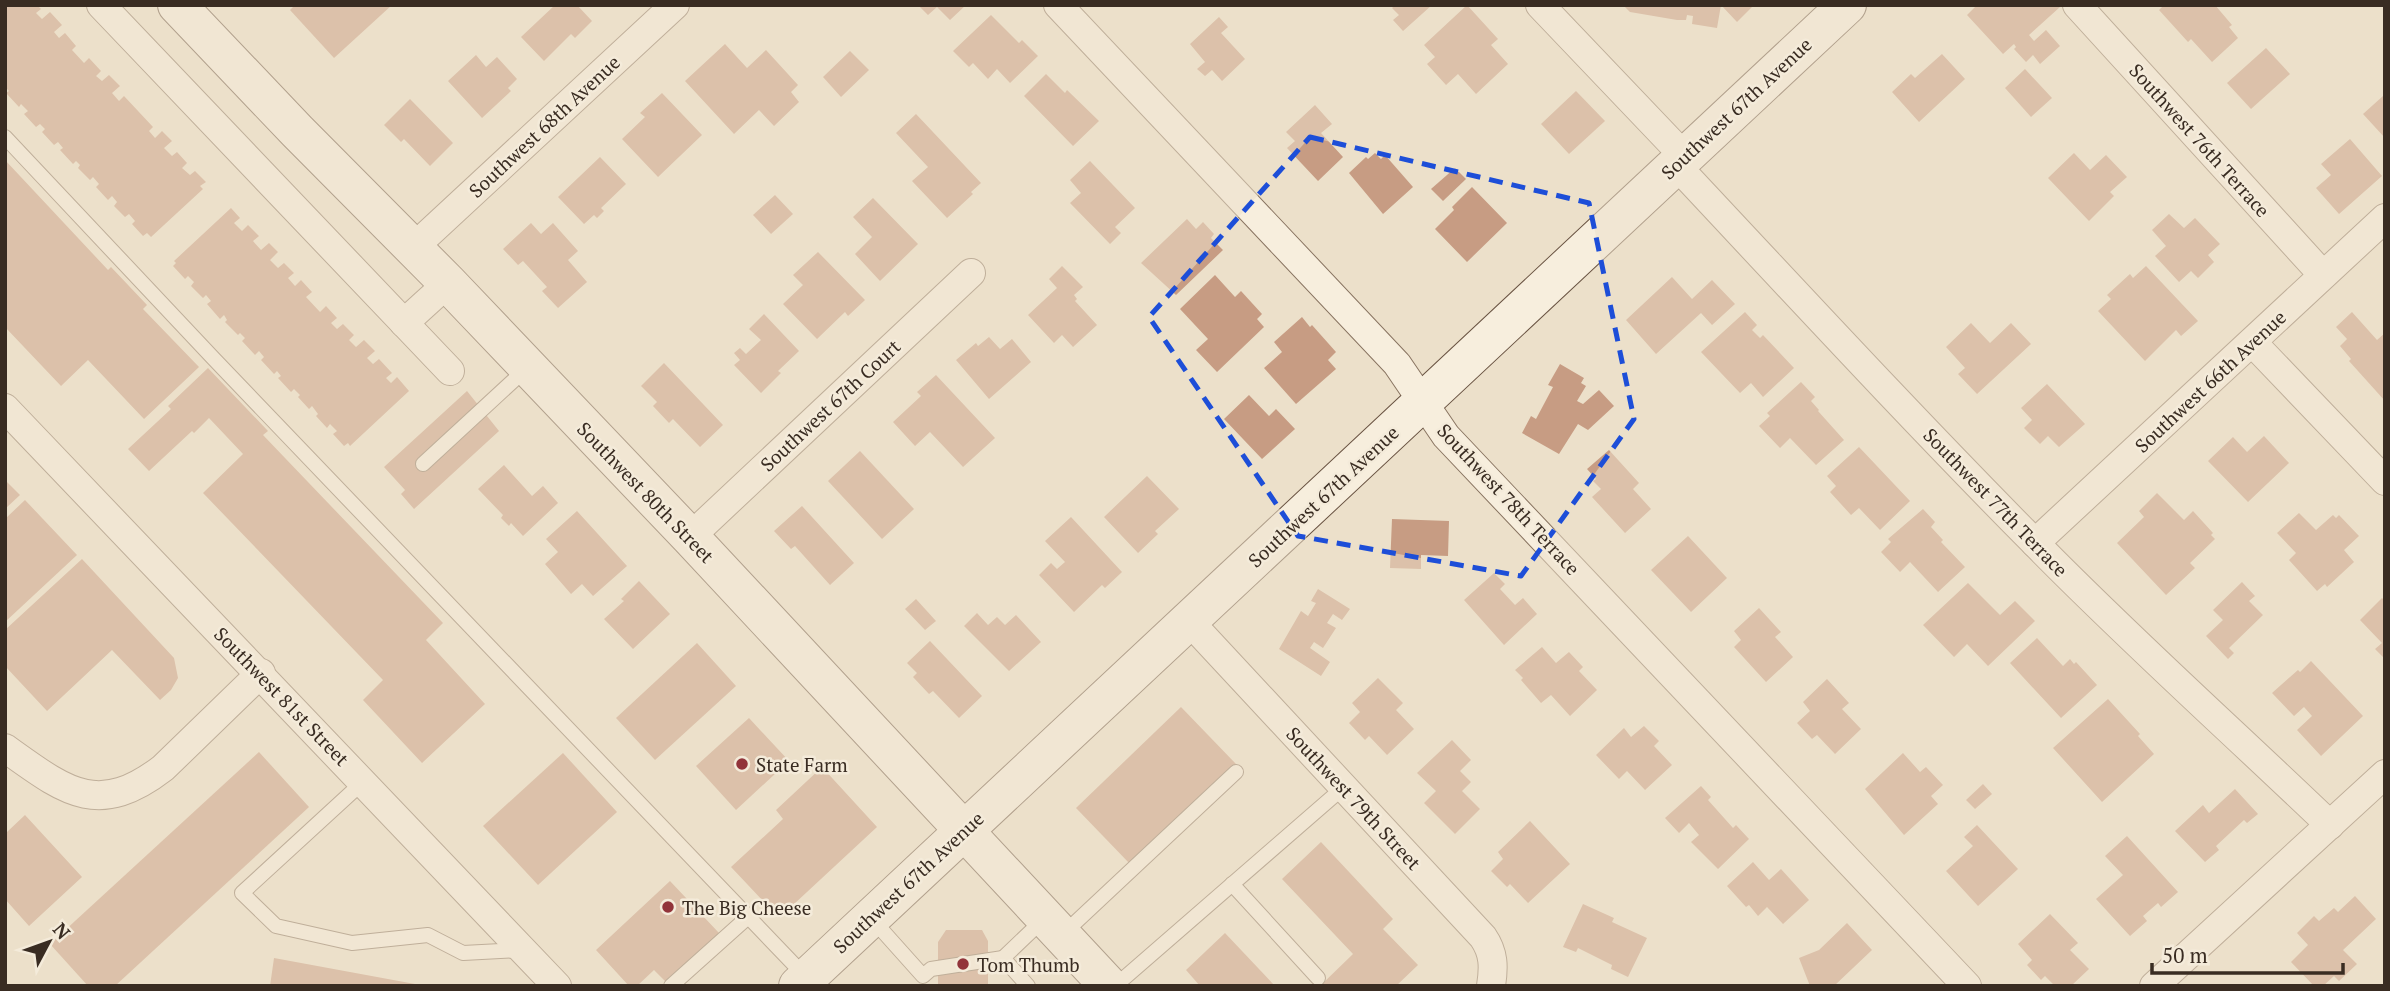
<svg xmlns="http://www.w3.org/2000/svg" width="2390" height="991" font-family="'PT Serif',serif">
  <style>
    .building { fill: #c79c83 }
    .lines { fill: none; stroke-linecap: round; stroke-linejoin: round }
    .lane-casing { stroke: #887360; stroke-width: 16 }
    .street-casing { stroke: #887360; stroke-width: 30 }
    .secondary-casing { stroke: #6a5443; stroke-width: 40 }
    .lane { stroke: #f7eedd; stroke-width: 14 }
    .street { stroke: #f7eedd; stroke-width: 28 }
    .secondary { stroke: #f7eedd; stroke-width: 38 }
    .marked { fill: none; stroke: #1d4ed8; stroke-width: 5; stroke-dasharray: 14 9; stroke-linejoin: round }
    .poi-dot { fill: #92343a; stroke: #f4ebda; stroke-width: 2.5 }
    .labels { text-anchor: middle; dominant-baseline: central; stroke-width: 5; stroke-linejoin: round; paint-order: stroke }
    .street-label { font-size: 19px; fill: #392c22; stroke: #f4ebda }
    .poi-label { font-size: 19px; fill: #392c22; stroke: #f4ebda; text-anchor: start }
  </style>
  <rect width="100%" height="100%" fill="#ece0ca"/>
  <g class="building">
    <polygon points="5,5 37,5 41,9 36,13 42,19 50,12 62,25 54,32 59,38 65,33 76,46 72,50 84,63 89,58 101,71 96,76 102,81 109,75 120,86 112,93 119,101 124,96 153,127 149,131 155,138 162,131 172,141 164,148 172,156 177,152 187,163 182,168 190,175 195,171 206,182 200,186 203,189 151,237 147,233 143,236 132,224 135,221 129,214 125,217 114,206 117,202 112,196 108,200 96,187 99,184 93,177 90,180 78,168 80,165 76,161 73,164 60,150 63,148 58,142 54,145 42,132 45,129 40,124 36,127 24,114 28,111 21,104 19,107 6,93 9,91 5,87"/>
    <polygon points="295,5 392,5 334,58 290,10"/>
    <polygon points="555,5 577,5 592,21 575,38 571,34 544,61 521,37"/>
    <polygon points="918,5 966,5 950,20 937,7 928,15"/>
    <polygon points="1395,5 1432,5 1403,31 1393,20 1399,15 1392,8"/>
    <polygon points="1467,5 1498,39 1491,45 1508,64 1476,94 1458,74 1446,85 1427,64 1435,57 1424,45"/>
    <polygon points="1623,5 1639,6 1639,5 1754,5 1737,22 1721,5 1717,28 1692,24 1693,16 1687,15 1686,20 1677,20 1630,12"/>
    <polygon points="1977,5 2059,5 2060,7 2029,35 2034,41 2046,30 2060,46 2040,64 2033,55 2026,62 2014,49 2016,47 2014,44 2003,54 1967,15"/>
    <polygon points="2164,5 2215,5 2232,25 2229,27 2238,38 2212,62 2191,39 2188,42 2159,10"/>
    <polygon points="991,15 1019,43 1022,40 1038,56 1010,83 997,69 988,79 973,63 969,67 953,51"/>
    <polygon points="1219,17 1228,27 1221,33 1245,59 1222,81 1212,70 1205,76 1197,69 1205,62 1190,44"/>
    <polygon points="725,44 747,68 766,50 798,85 791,92 799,102 774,126 759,110 734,134 685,81"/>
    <polygon points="2266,48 2290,74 2251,109 2227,83"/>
    <polygon points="850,51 869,70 841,97 823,77"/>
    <polygon points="1942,54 1965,79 1919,122 1892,92 1911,74 1915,78"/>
    <polygon points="476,55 486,67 497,57 517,79 508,88 511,91 482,118 448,81"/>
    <polygon points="2025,69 2052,98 2031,117 2005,88"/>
    <polygon points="1046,74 1065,93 1067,90 1099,121 1073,146 1024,96"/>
    <polygon points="1576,91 1605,121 1569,154 1541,124"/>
    <polygon points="662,93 702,135 658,177 622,139 645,117 640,113"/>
    <polygon points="2383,96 2385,99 2385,138 2363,114"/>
    <polygon points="410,99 453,143 430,166 404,139 401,142 384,125"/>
    <polygon points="1315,105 1332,124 1321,133 1343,157 1318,181 1287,148 1295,141 1286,132"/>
    <polygon points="916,114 981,183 971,192 973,194 947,218 912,181 928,167 896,133"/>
    <polygon points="2350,139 2382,176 2339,214 2316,188 2331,175 2321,164"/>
    <polygon points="1375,153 1381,159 1385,155 1413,187 1383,214 1349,173 1366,157 1368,159"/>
    <polygon points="2074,153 2090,170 2106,155 2127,177 2110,192 2114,196 2089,221 2048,178"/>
    <polygon points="600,157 626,184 601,208 604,211 597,218 594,215 584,224 558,197"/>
    <polygon points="5,160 108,270 111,267 147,305 143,309 199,367 144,419 88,360 61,386 5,327"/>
    <polygon points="1090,161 1135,208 1115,227 1121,233 1110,244 1070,203 1081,193 1070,180"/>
    <polygon points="1455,168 1466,179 1443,201 1431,189"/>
    <polygon points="1472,187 1507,223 1467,262 1435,229 1454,210 1452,207"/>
    <polygon points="775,195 793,214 771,234 753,215"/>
    <polygon points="873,198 918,244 880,281 855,254 872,237 853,217"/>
    <polygon points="231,208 240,218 234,223 242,231 248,225 259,236 253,241 261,250 269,243 278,252 270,260 278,268 284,263 294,273 288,278 295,286 301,280 312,292 306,297 320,312 326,306 337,318 331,323 337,329 343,324 354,335 349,340 356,347 364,340 375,351 367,358 373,364 379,359 392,373 386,378 391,383 397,377 409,391 350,446 348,443 344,446 333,434 337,431 330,424 327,428 316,416 318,414 312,406 309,409 298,397 300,395 294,389 291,392 278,378 281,376 277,371 274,374 261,360 264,357 259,351 255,355 242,341 245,338 240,333 238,335 225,322 227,320 224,315 220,319 207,304 211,301 206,295 203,298 191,286 194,282 188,276 185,279 173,266 176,263 174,261"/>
    <polygon points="2169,214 2184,228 2195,218 2220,244 2208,255 2214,262 2198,278 2191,271 2179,282 2155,256 2166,246 2152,230"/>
    <polygon points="1187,219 1196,229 1203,222 1214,234 1211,238 1223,250 1176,295 1141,263"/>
    <polygon points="531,223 541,234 553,223 578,251 568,260 587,282 558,308 542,291 547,287 523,261 518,265 503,249"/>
    <polygon points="818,252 865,300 848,316 845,312 817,339 783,304 803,285 793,275"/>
    <polygon points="1062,266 1083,287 1074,295 1077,299 1075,301 1097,325 1073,347 1062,335 1054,343 1028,315 1057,288 1049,279"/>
    <polygon points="2146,266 2198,321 2181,336 2176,330 2145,361 2098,311 2111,299 2107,295 2130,274 2133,278"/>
    <polygon points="1215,275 1235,297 1241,291 1262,314 1257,319 1264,327 1217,372 1196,350 1208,339 1180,309"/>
    <polygon points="1672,277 1692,299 1712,280 1735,304 1712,325 1701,313 1656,354 1626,320"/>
    <polygon points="1745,312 1757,325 1752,330 1760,338 1763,335 1794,368 1763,397 1751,383 1740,393 1701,352"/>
    <polygon points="2352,312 2377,340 2385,333 2385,401 2349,361 2351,359 2340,346 2347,339 2336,327"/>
    <polygon points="764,314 799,351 778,371 781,373 761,393 734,365 740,360 734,353 740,348 746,354 761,340 749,329"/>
    <polygon points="1302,317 1310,327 1312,325 1336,352 1328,360 1336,369 1296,404 1264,368 1282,352 1274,342"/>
    <polygon points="1971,323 1990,343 2011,323 2031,344 1977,394 1958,374 1965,368 1946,347"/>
    <polygon points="989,337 1000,349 1012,339 1031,362 989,399 956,360 976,343 978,346"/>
    <polygon points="664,363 723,425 700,447 673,419 669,423 653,406 657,402 641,386"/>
    <polygon points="1560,364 1584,378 1581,383 1586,386 1577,401 1583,404 1599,390 1614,406 1588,430 1578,424 1559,454 1522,433 1531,416 1536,419 1553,387 1548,385"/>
    <polygon points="208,368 268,431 263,435 443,623 426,640 485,704 422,763 363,700 383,680 203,493 243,454 209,418 194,433 192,431 149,471 128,449 171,409 168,406"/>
    <polygon points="936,375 995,438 963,467 930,432 915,446 893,422 921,396 917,392"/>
    <polygon points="1801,382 1815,397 1811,401 1819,410 1818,411 1844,440 1816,465 1790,438 1780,448 1759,426 1770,416 1767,413"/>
    <polygon points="2047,384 2085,424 2059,447 2048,436 2040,444 2024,428 2032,420 2021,408"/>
    <polygon points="467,391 499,431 414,509 401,494 405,490 384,467"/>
    <polygon points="1249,395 1269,416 1276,409 1295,429 1262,459 1224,419"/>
    <polygon points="2264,436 2289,463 2248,502 2208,461 2233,437 2247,452"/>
    <polygon points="1859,447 1910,501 1880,530 1859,508 1851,515 1830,492 1836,486 1827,476"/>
    <polygon points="1609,450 1639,483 1633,489 1651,509 1625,533 1592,497 1601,489 1593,481 1596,479 1587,469"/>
    <polygon points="860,451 914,509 882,539 828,481"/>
    <polygon points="504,465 532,496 543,486 558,503 523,536 511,523 509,526 501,518 503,515 478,489"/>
    <polygon points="1147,476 1179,509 1155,531 1158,534 1138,553 1104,517"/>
    <polygon points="5,480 20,495 5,509"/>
    <polygon points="2157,493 2184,520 2193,511 2213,533 2211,535 2215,539 2190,563 2195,568 2166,595 2117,543 2144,517 2139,511"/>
    <polygon points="25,500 77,555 5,622 5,519"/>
    <polygon points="802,506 854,563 830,585 795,546 791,549 774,531"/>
    <polygon points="1923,509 1935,522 1931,527 1943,540 1941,542 1965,567 1938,592 1910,562 1900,572 1881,552 1891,542 1888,539"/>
    <polygon points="577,511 627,566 593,596 582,584 571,594 545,564 558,552 546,539"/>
    <polygon points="2299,513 2316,530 2333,515 2336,518 2339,515 2359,536 2344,550 2354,562 2327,587 2325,584 2317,591 2289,560 2296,553 2277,533"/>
    <polygon points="1071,517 1122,572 1105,588 1102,585 1074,612 1039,575 1051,563 1057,569 1065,562 1045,541"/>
    <polygon points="1392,519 1449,521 1448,556 1421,555 1421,569 1390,568"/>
    <polygon points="1688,536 1727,578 1691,612 1651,570"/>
    <polygon points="82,559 174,658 178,678 171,690 160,700 112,650 47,711 5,666 5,630"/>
    <polygon points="1494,573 1505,584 1500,589 1515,605 1523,598 1537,614 1504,645 1464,600"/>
    <polygon points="639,581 670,614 633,649 604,619 624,601 621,599"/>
    <polygon points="2242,582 2255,596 2249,601 2263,615 2229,648 2234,653 2228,659 2206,636 2223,620 2213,610"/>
    <polygon points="1968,583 2000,615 2015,601 2035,621 1988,666 1967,644 1954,657 1923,625"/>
    <polygon points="1318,589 1350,609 1342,620 1333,614 1327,623 1336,628 1323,648 1314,642 1310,648 1330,662 1321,676 1279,649 1301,611 1308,616 1316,603 1311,601"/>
    <polygon points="2382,598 2385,601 2385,659 2375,649 2382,643 2360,620"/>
    <polygon points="916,599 936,621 925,630 905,609"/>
    <polygon points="1759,608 1781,632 1775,637 1793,657 1766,682 1734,647 1741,640 1734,631"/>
    <polygon points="977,613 988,625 997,617 1005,625 1016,615 1041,642 1009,671 964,626"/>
    <polygon points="2037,638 2063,666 2070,659 2074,664 2076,662 2097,685 2061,718 2010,663"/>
    <polygon points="930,641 982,696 959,718 933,691 929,694 913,677 917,673 907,663"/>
    <polygon points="697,643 736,686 655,760 616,718"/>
    <polygon points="1542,647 1556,663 1569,652 1583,667 1579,671 1597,690 1570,716 1551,695 1541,703 1521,680 1523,678 1515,670"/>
    <polygon points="2311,661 2363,716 2321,756 2297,730 2312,716 2304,707 2294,716 2272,693 2298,670 2300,672"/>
    <polygon points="1378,678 1403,703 1396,710 1414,729 1387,755 1369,736 1365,740 1349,723 1360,712 1352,703"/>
    <polygon points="1827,679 1849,703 1842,709 1861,729 1835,754 1817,735 1812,739 1797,723 1810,711 1803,702"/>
    <polygon points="2108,699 2140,734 2138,736 2154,754 2102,802 2053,748"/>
    <polygon points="1181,707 1236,764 1130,864 1076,808"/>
    <polygon points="749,718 789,761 736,810 696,766"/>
    <polygon points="1644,726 1659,741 1654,746 1672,765 1645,790 1627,771 1619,779 1596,755 1624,728 1631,737"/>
    <polygon points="1452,740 1471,760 1460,771 1471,782 1462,791 1480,809 1455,834 1424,803 1436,791 1417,773"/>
    <polygon points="259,752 309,807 115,986 88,986 50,944"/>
    <polygon points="563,753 617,812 538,885 483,826"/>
    <polygon points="1903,753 1920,772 1926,767 1943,785 1931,796 1938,804 1904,835 1865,789"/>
    <polygon points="822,767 877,827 779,918 731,867 783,819 776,810"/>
    <polygon points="1983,784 1992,794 1975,809 1966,800"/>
    <polygon points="1701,786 1711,797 1708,800 1733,828 1736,825 1749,839 1718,869 1691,842 1699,835 1689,823 1679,833 1665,818"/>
    <polygon points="2235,789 2258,814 2247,823 2244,820 2216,846 2219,850 2205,862 2175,831 2203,805 2209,813"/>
    <polygon points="25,815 82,877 29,926 5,899 5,831 7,832"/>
    <polygon points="1530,821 1570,864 1528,903 1510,884 1507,887 1491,871 1503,859 1498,852"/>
    <polygon points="1977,825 2018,869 1978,906 1946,871 1973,846 1964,837"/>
    <polygon points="2127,836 2178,892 2161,907 2158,903 2143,916 2147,921 2130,936 2096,899 2123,875 2105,856"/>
    <polygon points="1321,842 1393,919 1383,929 1418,965 1396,986 1320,986 1353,954 1282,879"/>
    <polygon points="1753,862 1769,880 1781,869 1809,900 1783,924 1767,907 1758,916 1749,905 1746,907 1727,886"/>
    <polygon points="670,881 719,933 666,982 654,970 637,986 629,986 596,950"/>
    <polygon points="2355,896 2376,919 2343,950 2357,964 2339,981 2334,976 2323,986 2314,986 2291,962 2308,945 2297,933 2314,916 2319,921 2334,908 2338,912"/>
    <polygon points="1583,904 1614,918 1612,922 1647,938 1628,977 1611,969 1612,965 1578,948 1576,952 1563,947"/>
    <polygon points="2050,914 2078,943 2070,950 2089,969 2071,986 2055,986 2045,976 2041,980 2027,965 2032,960 2018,944"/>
    <polygon points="1847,923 1872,950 1834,986 1810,986 1799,958 1819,950"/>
    <polygon points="946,930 982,930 988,941 988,986 938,986 938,942"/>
    <polygon points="1225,933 1275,986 1200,986 1186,970"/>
    <polygon points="274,958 415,984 414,986 270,986"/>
  </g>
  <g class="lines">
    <defs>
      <g id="lane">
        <polyline points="5,137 214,359 806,977"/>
        <polyline points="423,464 527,368"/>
        <polyline points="364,781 242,893 276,926 352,943 428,935 463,953 522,950"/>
        <polyline points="1232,884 1318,978"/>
        <polyline points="872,919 923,976 931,969 1003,958 1028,986"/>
        <polyline points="1062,935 1236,772"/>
        <polyline points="1003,958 1044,919"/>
        <polyline points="671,986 748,917"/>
        <polyline points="1115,986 1344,787"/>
      </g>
      <g id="street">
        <polyline points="101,5 450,371"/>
        <polyline points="1058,5 1397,364 1446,436 1967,986"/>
        <polyline points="1540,5 1684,156"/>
        <polyline points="2077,5 2323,275"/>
        <path d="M1675 164C1795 292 1913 420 2036 544 2131 641 2232 731 2330 825"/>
        <polyline points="413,248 675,5"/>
        <polyline points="404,323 448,283"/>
        <polyline points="2252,342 2385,481"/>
        <polyline points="5,408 557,986"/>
        <polyline points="690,537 971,273"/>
        <polyline points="2035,543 2385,218"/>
        <path d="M1189 621 1483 937C1494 953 1494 967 1491 986"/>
        <path d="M5 748C64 790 97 819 163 768L261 673"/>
        <polyline points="2154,986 2385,774"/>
      </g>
      <g id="secondary">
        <polyline points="177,5 297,131 448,283 690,537 1109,986"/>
        <polyline points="798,986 1847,5"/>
      </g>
    </defs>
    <use href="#lane" class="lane-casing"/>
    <use href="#street" class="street-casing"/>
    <use href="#secondary" class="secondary-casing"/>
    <use href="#lane" class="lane"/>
    <use href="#street" class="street"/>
    <use href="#secondary" class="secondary"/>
  </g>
  <path d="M0 0H2390V991H0ZM1310 137 1589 203 1634 419 1521 576 1298 536 1149 317Z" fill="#ece0ca" fill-opacity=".55" fill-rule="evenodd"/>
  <path class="marked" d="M1310 137 1589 203 1634 419 1521 576 1298 536 1149 317Z"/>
  <g class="poi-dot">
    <circle cx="742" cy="764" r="7"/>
    <circle cx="668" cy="907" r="7"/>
    <circle cx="963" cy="964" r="7"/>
  </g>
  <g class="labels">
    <g class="street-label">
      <text transform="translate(1736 108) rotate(-43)">Southwest 67th Avenue</text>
      <text transform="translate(544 126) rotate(-43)">Southwest 68th Avenue</text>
      <text transform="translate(2200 140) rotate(48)">Southwest 76th Terrace</text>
      <text transform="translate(2210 381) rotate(-43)">Southwest 66th Avenue</text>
      <text transform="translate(830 405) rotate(-43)">Southwest 67th Court</text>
      <text transform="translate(646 492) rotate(46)">Southwest 80th Street</text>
      <text transform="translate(1323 496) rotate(-43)">Southwest 67th Avenue</text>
      <text transform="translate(1509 499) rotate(47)">Southwest 78th Terrace</text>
      <text transform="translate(1996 502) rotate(46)">Southwest 77th Terrace</text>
      <text transform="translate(282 696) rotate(46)">Southwest 81st Street</text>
      <text transform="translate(1354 798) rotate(47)">Southwest 79th Street</text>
      <text transform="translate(908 882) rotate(-43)">Southwest 67th Avenue</text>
    </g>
    <g class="poi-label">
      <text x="756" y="764">State Farm</text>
      <text x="682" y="907">The Big Cheese</text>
      <text x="977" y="964">Tom Thumb</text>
    </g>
  </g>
  <rect width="2390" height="991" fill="none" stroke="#392c22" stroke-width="14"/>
  <g transform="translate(49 942) rotate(49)" stroke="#f4ebda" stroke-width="5" paint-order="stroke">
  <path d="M0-5L12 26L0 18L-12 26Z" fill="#392c22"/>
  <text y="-10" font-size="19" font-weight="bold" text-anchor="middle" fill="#392c22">N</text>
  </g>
  <path d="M2152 963v10h191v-10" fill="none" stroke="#392c22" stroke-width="3.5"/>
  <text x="2162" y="963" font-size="21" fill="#392c22" stroke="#f4ebda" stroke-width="5" paint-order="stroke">50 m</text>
</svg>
